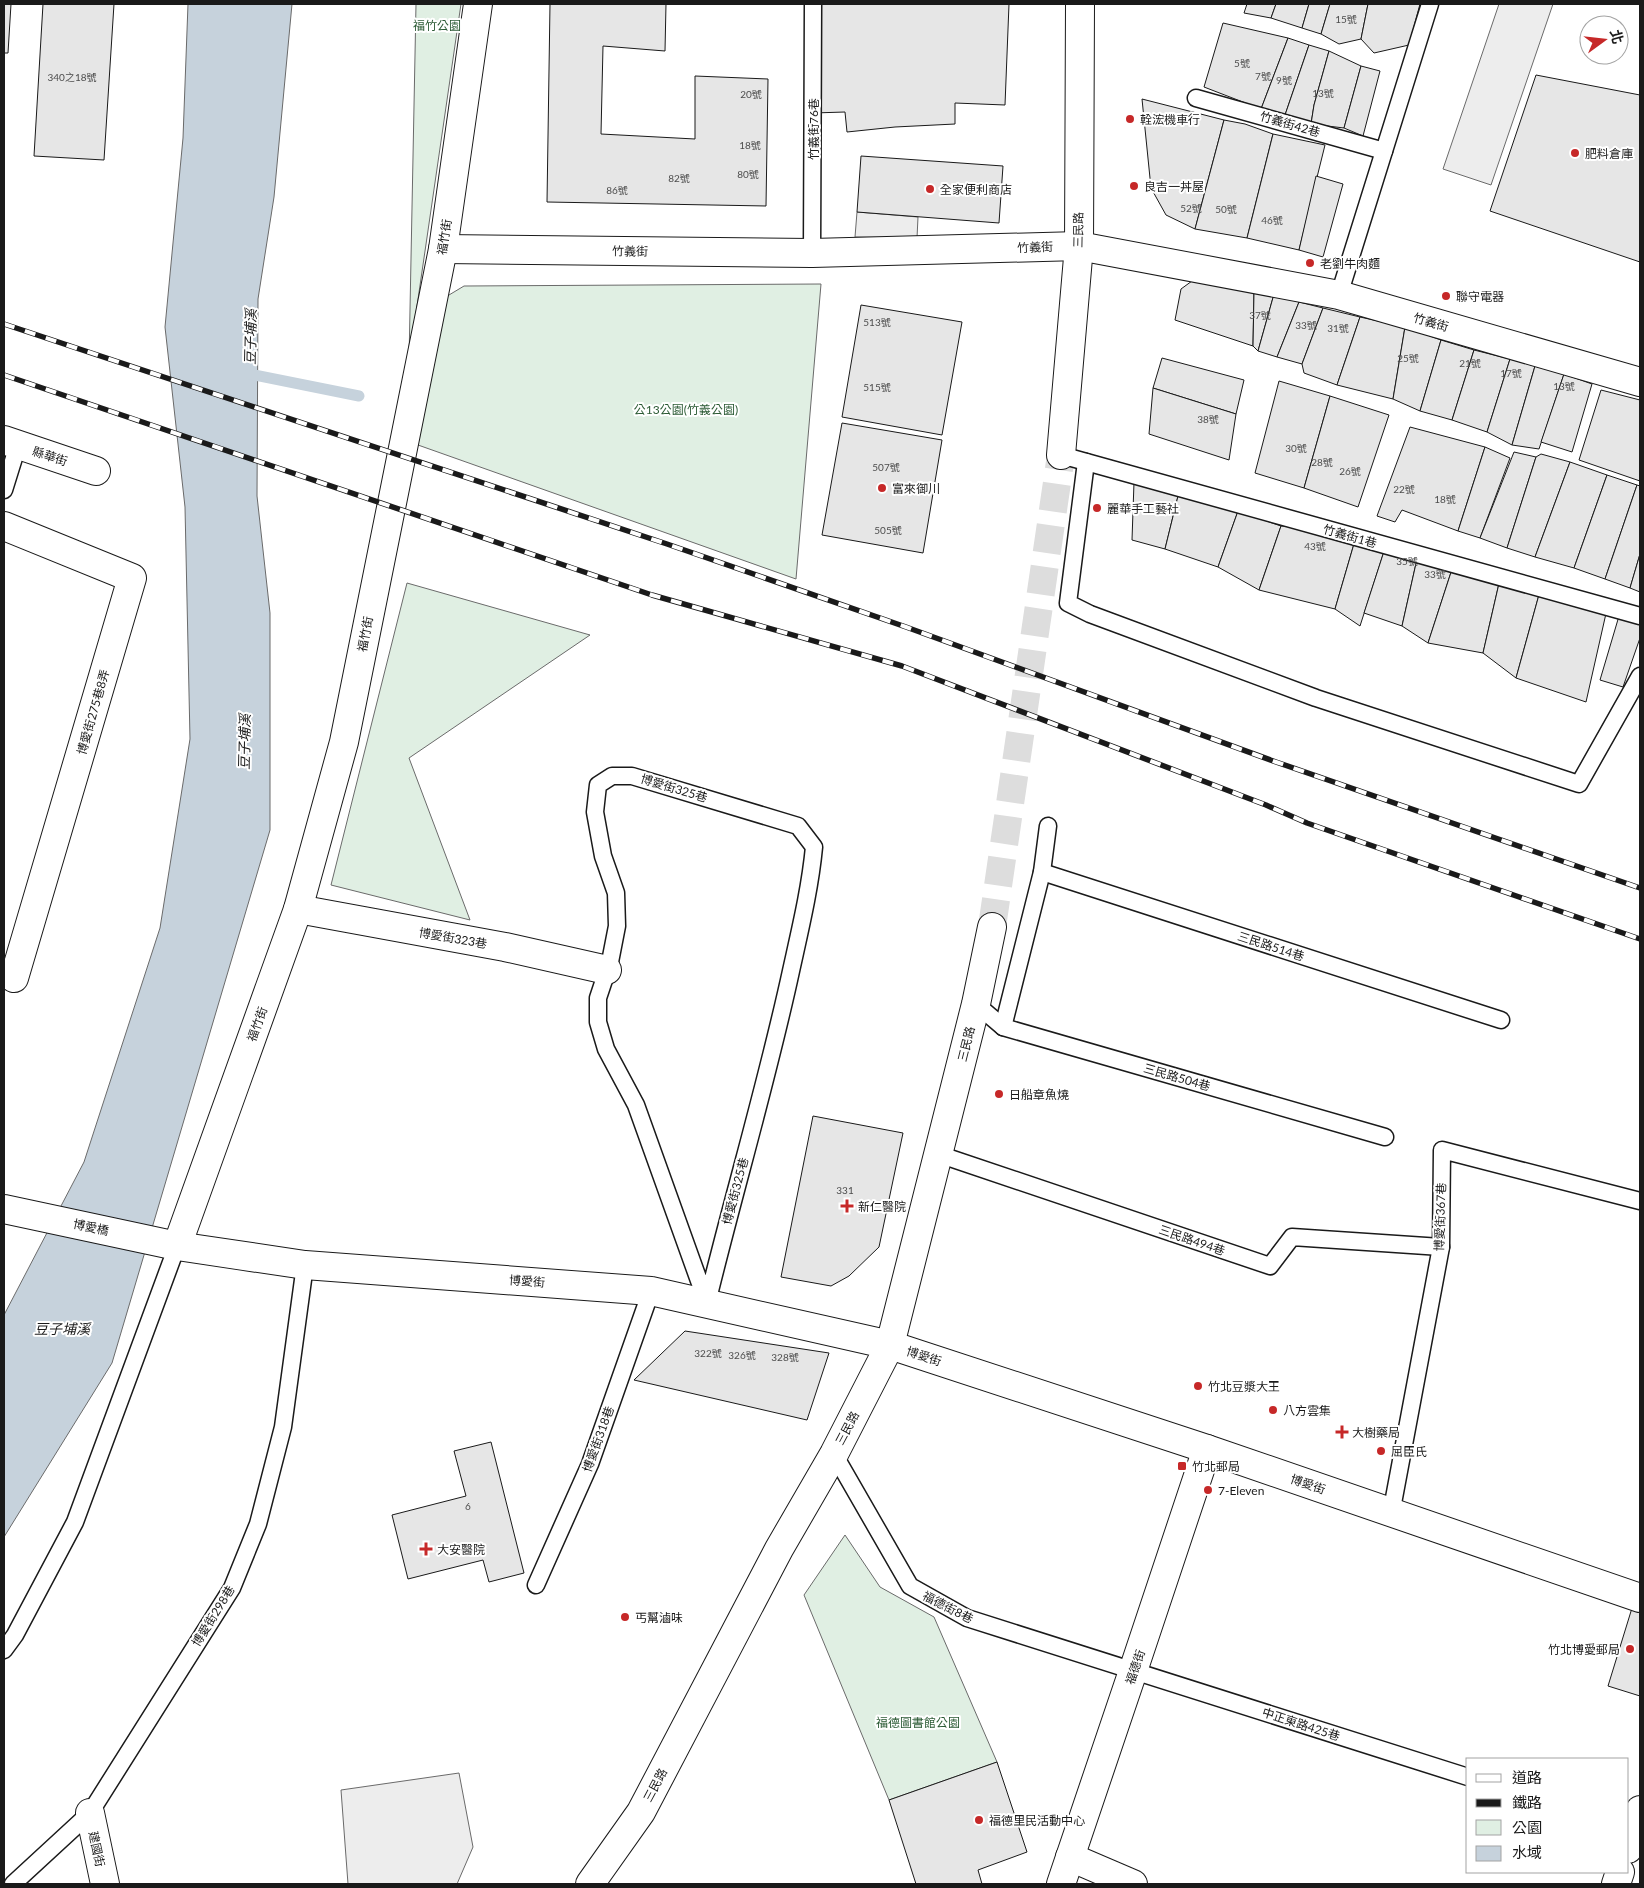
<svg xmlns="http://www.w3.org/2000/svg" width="1644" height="1888" font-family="Lato,'Noto Sans TC',sans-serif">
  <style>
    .green { fill: #e0efe3; stroke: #6a6a6a }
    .parking { fill: #ededed; stroke: #6a6a6a }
    .water { fill: #c6d2dc; stroke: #6a6a6a }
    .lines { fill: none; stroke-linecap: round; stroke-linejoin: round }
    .stream { stroke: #c6d2dc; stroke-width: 11 }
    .building { fill: #e6e6e6; stroke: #1a1a1a }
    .secondary-tunnel { stroke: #ddd; stroke-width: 28; stroke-dasharray: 28 14; stroke-linecap: butt }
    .lane-casing { stroke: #1a1a1a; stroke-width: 19 }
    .street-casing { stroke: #1a1a1a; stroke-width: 30 }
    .secondary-casing { stroke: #1a1a1a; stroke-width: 30 }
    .lane { stroke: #fff; stroke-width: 16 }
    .street { stroke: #fff; stroke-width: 28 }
    .secondary { stroke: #fff; stroke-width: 28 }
    .rail-casing { stroke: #1a1a1a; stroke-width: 5.5 }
    .rail { stroke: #fff; stroke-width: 4; stroke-dasharray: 11; stroke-linecap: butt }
    .poi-dot { fill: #c62828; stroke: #fff; stroke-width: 2 }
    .labels { text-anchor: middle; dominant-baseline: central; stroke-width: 4; stroke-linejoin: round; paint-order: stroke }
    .number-label { font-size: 10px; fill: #4d4d4d }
    .park-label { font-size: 12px; fill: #2b5a34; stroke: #fff }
    .poi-label { font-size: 12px; fill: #1a1a1a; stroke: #fff; text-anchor: start }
    .street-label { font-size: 12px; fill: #1a1a1a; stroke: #fff }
    .water-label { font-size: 14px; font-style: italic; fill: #1a1a1a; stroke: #fff }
  </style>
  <rect width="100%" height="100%" fill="#fff"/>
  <g class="green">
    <polygon points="416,4 461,4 409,361"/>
    <polygon points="821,284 796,579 418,445 439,301 464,286"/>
    <polygon points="407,583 590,635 409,758 470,920 331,885"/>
    <polygon points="845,1535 880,1587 934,1617 997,1762 889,1800 804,1595"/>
  </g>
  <g class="parking">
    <polygon points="1499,4 1553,4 1491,185 1443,169"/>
    <polygon points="857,212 918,217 917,238 855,237"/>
    <polygon points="459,1773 473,1847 457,1884 348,1884 341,1790"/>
  </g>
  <polygon class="water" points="188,4 292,4 274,197 258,299 257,496 270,613 270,830 112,1363 4,1537 4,1315 84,1162 160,928 190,739 185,507 165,327 183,138"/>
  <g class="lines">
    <polyline class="stream" points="250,374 359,396"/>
  </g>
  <g class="building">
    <polygon points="4,4 11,4 8,53 4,53"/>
    <polygon points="43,4 114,4 104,160 34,156"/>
    <polygon points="550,4 666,4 665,51 603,46 601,134 695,139 695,76 768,79 766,206 547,202"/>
    <polygon points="813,4 1009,4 1005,105 955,103 955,124 895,127 847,132 845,112 813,113"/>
    <polygon points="1247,4 1276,4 1271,18 1244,13"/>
    <polygon points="1276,4 1309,4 1302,28 1271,18"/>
    <polygon points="1309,4 1330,4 1321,34 1302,28"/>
    <polygon points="1330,4 1368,4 1361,39 1339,44 1321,34"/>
    <polygon points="1368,4 1420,4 1409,45 1374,53 1361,39"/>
    <polygon points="1223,23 1288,38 1261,109 1204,87"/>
    <polygon points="1288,38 1309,45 1285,115 1261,109"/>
    <polygon points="1309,45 1329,51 1314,105 1311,124 1285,115"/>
    <polygon points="1329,51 1361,66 1344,128 1311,124 1314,105"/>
    <polygon points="1361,66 1380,71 1363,136 1344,128"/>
    <polygon points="1536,75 1640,95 1640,262 1490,211"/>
    <polygon points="1142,99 1224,120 1195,229 1166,215 1151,188"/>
    <polygon points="1224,120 1245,124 1273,134 1247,238 1195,229"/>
    <polygon points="1273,134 1325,145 1299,250 1247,238"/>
    <polygon points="861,156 1003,166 999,223 857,212"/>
    <polygon points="1316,176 1343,184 1323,257 1299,250"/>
    <polygon points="1203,273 1254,291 1253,346 1175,320 1181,289"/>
    <polygon points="1254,291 1274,294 1258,351 1253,346"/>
    <polygon points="1274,294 1299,302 1277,357 1258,351"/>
    <polygon points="1299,302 1323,308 1302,364 1277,357"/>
    <polygon points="861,305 962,322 942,435 842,417"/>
    <polygon points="1323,308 1360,317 1337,385 1304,373 1302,364"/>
    <polygon points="1360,317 1405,327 1393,399 1337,385"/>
    <polygon points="1405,327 1441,340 1420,411 1393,399"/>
    <polygon points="1441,340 1474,350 1452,420 1420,411"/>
    <polygon points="1474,350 1510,359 1487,432 1452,420"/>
    <polygon points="1162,358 1244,380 1236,414 1153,388"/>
    <polygon points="1510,359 1535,366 1512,445 1487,432"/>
    <polygon points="1535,366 1564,374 1539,449 1512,445"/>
    <polygon points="1564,374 1592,384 1572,452 1541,442"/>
    <polygon points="1279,381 1330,396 1304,488 1255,473"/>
    <polygon points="1153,388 1236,414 1229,460 1149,434"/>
    <polygon points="1601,390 1640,400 1640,481 1579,460"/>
    <polygon points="1330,396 1389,415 1358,507 1304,488"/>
    <polygon points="842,423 942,440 923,553 822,535"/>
    <polygon points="1410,427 1485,447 1458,531 1402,510 1395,522 1377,516"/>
    <polygon points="1485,447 1510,458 1480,538 1458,531"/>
    <polygon points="1514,452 1536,457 1507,548 1480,538"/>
    <polygon points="1541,454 1570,462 1535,557 1507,548 1536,457"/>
    <polygon points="1570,462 1607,475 1574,568 1535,557"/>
    <polygon points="1607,475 1637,485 1605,579 1574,568"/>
    <polygon points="1134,482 1178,496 1165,549 1132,540"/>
    <polygon points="1637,485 1640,486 1640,554 1630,588 1605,579"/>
    <polygon points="1178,496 1238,511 1218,567 1165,549"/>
    <polygon points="1238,511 1281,526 1259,590 1218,567"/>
    <polygon points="1281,526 1358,530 1335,609 1259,590"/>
    <polygon points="1358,530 1387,542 1360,626 1335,609"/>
    <polygon points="1387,542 1419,550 1402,626 1364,613"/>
    <polygon points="1419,550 1454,563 1428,643 1402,626"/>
    <polygon points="1640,554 1640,592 1630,588"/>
    <polygon points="1454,563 1500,579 1483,653 1428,643"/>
    <polygon points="1500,579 1540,591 1516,678 1483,653"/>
    <polygon points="1540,591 1607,609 1586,702 1516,678"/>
    <polygon points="1619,616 1640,623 1640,638 1623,687 1600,680"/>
    <polygon points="813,1116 903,1133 879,1247 849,1276 831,1286 781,1277"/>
    <polygon points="685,1331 829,1353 807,1420 634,1380"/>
    <polygon points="491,1442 524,1573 489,1582 483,1560 408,1579 392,1515 466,1496 454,1451"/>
    <polygon points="1632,1608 1640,1611 1640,1696 1608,1686"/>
    <polygon points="997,1762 1027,1852 978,1870 982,1884 916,1884 889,1800"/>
  </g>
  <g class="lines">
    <polyline class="secondary-tunnel" points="992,927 1061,455"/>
    <defs>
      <g id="lane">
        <polyline points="1196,98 1384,151"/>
        <polyline points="812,253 813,4"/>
        <polyline points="1339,295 1430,4"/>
        <polyline points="1061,455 1640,616"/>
        <polyline points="1086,462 1068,603 1090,614 1316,698 1579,784 1640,676"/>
        <polyline points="4,490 18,445"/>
        <path d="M612 776H632L798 826 814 847C810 889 800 930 791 971 767 1082 734 1192 707 1303L636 1105 606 1049 598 1022V998L610 962 617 926 616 893 603 856 595 812 598 785Z"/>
        <polyline points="1042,872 1501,1020"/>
        <polyline points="976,1004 1003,1027 1385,1137"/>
        <polyline points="1003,1027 1042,872 1048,826"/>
        <polyline points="938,1154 1270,1266 1292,1237 1441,1247"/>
        <polyline points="834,1454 910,1586 967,1618 1468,1777"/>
        <polyline points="1391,1514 1441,1247 1442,1150 1640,1201"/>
        <polyline points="536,1585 590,1464 651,1291"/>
        <polyline points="4,1650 15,1635 75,1522 177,1246"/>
        <polyline points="13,1884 90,1813 232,1588 258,1524 283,1427 305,1265"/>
      </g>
      <g id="street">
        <polyline points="443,249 812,253 1079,246 1339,295 1640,382"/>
        <polyline points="4,440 96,471"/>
        <polyline points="4,526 132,578 14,978"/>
        <polyline points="298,909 505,947 607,970"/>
        <polyline points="177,1246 298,909 344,742 443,249 478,4"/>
        <polyline points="90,1813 105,1884"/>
        <polyline points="1628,1849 1640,1810"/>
        <polyline points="1070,1857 1133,1884"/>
        <polyline points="1061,1884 1133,1671 1207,1449"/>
        <polyline points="1616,1884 1620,1872"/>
      </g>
      <g id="secondary">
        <polyline points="1061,455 1079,246 1080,4"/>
        <polyline points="4,1209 177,1246 305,1265 651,1291 890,1345 1207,1449 1640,1598"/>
        <polyline points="590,1884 641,1812 779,1549 834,1454 890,1345 976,1004 992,927"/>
      </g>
    </defs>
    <use href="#lane" class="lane-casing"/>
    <use href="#street" class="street-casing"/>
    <use href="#secondary" class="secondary-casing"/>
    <use href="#lane" class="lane"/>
    <use href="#street" class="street"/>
    <use href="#secondary" class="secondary"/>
    <defs>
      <g id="rail">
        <polyline points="4,324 667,544 906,627 1276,762 1640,888"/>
        <polyline points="4,375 652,595 902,666 1266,805 1307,823 1640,939"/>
      </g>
    </defs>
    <use href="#rail" class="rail-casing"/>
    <use href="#rail" class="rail"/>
  </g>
  <g class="poi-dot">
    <circle cx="1130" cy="119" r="5"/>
    <circle cx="1575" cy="153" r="5"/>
    <circle cx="1134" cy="186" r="5"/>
    <circle cx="930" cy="189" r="5"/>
    <circle cx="1310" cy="263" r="5"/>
    <circle cx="1446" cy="296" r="5"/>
    <circle cx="882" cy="488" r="5"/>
    <circle cx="1097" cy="508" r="5"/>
    <circle cx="999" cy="1094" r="5"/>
    <path d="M844.5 1198.5h5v5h5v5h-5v5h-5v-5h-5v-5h5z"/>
    <circle cx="1198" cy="1386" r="5"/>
    <circle cx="1273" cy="1410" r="5"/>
    <path d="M1339.5 1424.5h5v5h5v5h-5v5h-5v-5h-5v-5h5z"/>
    <circle cx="1381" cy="1451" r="5"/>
    <rect x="1177" y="1461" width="10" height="10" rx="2.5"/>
    <circle cx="1208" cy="1490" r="5"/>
    <path d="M423.5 1541.5h5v5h5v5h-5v5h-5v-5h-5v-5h5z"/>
    <circle cx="625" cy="1617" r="5"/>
    <circle cx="1630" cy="1649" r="5"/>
    <circle cx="979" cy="1820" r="5"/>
  </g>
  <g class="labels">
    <g class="number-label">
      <text x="1346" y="19">15號</text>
      <text x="1242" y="63">5號</text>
      <text x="1263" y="76">7號</text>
      <text x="72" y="77">340之18號</text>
      <text x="1284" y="80">9號</text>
      <text x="1323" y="93">13號</text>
      <text x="751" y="94">20號</text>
      <text x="750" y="145">18號</text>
      <text x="748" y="174">80號</text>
      <text x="679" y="178">82號</text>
      <text x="617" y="190">86號</text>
      <text x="1191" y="208">52號</text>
      <text x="1226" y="209">50號</text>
      <text x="1272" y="220">46號</text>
      <text x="1260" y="315">37號</text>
      <text x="877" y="322">513號</text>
      <text x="1306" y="325">33號</text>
      <text x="1338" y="328">31號</text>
      <text x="1408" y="358">25號</text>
      <text x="1470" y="363">21號</text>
      <text x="1511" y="373">17號</text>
      <text x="1564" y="386">13號</text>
      <text x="877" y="387">515號</text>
      <text x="1208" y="419">38號</text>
      <text x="1296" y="448">30號</text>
      <text x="1322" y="462">28號</text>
      <text x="886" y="467">507號</text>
      <text x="1350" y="471">26號</text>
      <text x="1404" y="489">22號</text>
      <text x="1445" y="499">18號</text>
      <text x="888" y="530">505號</text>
      <text x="1315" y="546">43號</text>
      <text x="1407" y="561">35號</text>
      <text x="1435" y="574">33號</text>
      <text x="845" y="1190">331</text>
      <text x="708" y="1353">322號</text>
      <text x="742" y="1355">326號</text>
      <text x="785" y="1357">328號</text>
      <text x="468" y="1506">6</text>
    </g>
    <g class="park-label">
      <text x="437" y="25">福竹公園</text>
      <text x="686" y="409">公13公園(竹義公園)</text>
      <text x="918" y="1722">福德圖書館公園</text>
    </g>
    <g class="poi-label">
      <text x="1140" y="119">輇浤機車行</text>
      <text x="1585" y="153">肥料倉庫</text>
      <text x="1144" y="186">良吉一丼屋</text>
      <text x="940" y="189">全家便利商店</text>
      <text x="1320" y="263">老劉牛肉麵</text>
      <text x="1456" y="296">聯守電器</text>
      <text x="892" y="488">富來御川</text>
      <text x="1107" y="508">麗華手工藝社</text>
      <text x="1009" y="1094">日船章魚燒</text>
      <text x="858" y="1206">新仁醫院</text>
      <text x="1208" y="1386">竹北豆漿大王</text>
      <text x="1283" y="1410">八方雲集</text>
      <text x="1352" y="1432">大樹藥局</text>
      <text x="1391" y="1451">屈臣氏</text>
      <text x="1192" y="1466">竹北郵局</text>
      <text x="1218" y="1490">7-Eleven</text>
      <text x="437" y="1549">大安醫院</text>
      <text x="635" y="1617">丐幫滷味</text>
      <text x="1620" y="1649" text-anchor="end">竹北博愛郵局</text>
      <text x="989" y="1820">福德里民活動中心</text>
    </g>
    <g class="street-label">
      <text transform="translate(1290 124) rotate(16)">竹義街42巷</text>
      <text transform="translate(813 129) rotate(-90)">竹義街76巷</text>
      <text transform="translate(1078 230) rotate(-89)">三民路</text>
      <text transform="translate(444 237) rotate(-81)">福竹街</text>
      <text transform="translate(1035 247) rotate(-2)">竹義街</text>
      <text transform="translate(630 251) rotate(1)">竹義街</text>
      <text transform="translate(1431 322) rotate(16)">竹義街</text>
      <text transform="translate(50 456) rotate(18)">縣華街</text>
      <text transform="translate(1350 536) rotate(16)">竹義街1巷</text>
      <text transform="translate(365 634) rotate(-79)">福竹街</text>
      <text transform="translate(93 712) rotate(-74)">博愛街275巷8弄</text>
      <text transform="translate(674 788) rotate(17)">博愛街325巷</text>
      <text transform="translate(453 938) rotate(10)">博愛街323巷</text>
      <text transform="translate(1271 946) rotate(18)">三民路514巷</text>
      <text transform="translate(257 1024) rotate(-70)">福竹街</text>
      <text transform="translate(966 1044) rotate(-76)">三民路</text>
      <text transform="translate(1177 1077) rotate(16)">三民路504巷</text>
      <text transform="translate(735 1191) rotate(-75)">博愛街325巷</text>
      <text transform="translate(1440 1217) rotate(-88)">博愛街367巷</text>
      <text transform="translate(91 1227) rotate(12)">博愛橋</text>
      <text transform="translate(1192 1240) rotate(19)">三民路494巷</text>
      <text transform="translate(527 1281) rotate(4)">博愛街</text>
      <text transform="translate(924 1356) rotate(18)">博愛街</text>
      <text transform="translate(847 1428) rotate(-62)">三民路</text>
      <text transform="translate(598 1439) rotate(-70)">博愛街318巷</text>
      <text transform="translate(1308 1484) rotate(19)">博愛街</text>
      <text transform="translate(948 1607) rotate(27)">福德街8巷</text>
      <text transform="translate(213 1616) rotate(-58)">博愛街298巷</text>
      <text transform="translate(1135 1667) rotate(-71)">福德街</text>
      <text transform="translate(1301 1724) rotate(18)">中正東路425巷</text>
      <text transform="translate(655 1785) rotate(-62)">三民路</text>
      <text transform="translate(97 1849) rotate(78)">建國街</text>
    </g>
    <g class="water-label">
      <text transform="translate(250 337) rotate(-89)">豆子埔溪</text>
      <text transform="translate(244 742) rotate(-89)">豆子埔溪</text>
      <text x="62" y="1328">豆子埔溪</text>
    </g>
  </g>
  <rect width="1644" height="1888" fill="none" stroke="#1a1a1a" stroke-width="10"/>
  <rect x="1466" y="1758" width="162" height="115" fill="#ffffff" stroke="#a3a3a3"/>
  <rect x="1476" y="1774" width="25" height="8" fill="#ffffff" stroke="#a3a3a3"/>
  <text x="1512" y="1783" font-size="15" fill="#1a1a1a">道路</text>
  <rect x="1476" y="1799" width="25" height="8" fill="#1a1a1a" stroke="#a3a3a3"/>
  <text x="1512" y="1808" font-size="15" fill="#1a1a1a">鐵路</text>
  <rect x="1476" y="1820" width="25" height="15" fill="#e0efe3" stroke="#a3a3a3"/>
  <text x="1512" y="1833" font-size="15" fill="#1a1a1a">公園</text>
  <rect x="1476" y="1846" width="25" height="15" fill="#c6d2dc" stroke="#a3a3a3"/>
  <text x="1512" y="1858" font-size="15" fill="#1a1a1a">水域</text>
  <g transform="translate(1604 40) rotate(75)"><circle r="24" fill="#ffffff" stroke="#a3a3a3"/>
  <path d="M0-4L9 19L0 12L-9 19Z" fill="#c62828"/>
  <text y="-8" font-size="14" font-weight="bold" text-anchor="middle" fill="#1a1a1a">北</text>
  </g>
</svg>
